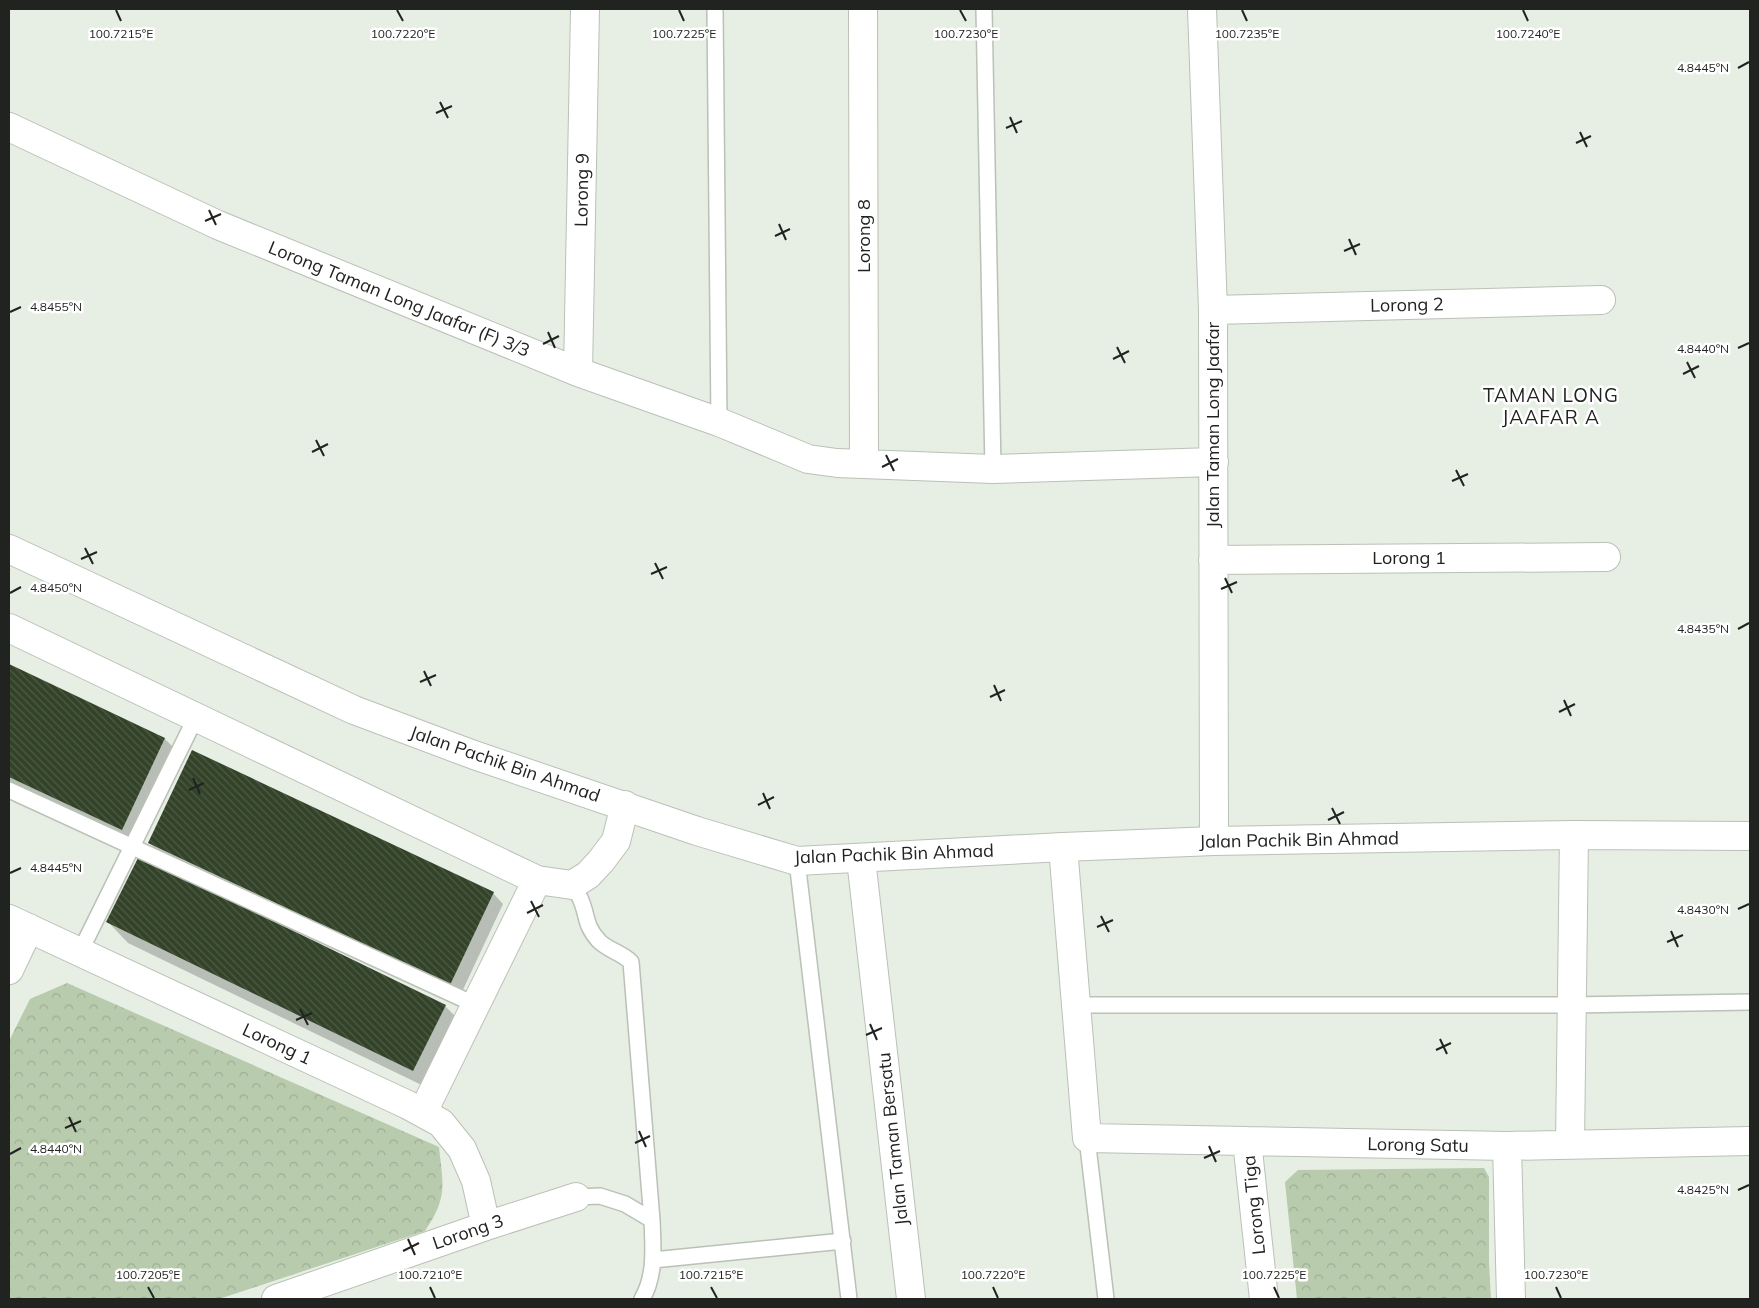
<svg xmlns="http://www.w3.org/2000/svg" width="1759" height="1308" font-family="Mulish,sans-serif">
<defs>
<pattern id="park-crowns" width="20" height="18" patternUnits="userSpaceOnUse" patternTransform="scale(1.25)"><rect width="20" height="18" fill="#b8cbad"/><path d="M2 6a3 3 0 1 1 6 0M12 15a3 3 0 1 1 6 0" fill="none" stroke="#9eae95"/></pattern>
<pattern id="building-back-hatch" width="6" height="6" patternUnits="userSpaceOnUse" patternTransform="scale(1.25)"><rect width="6" height="6" fill="#334329"/><path d="M-1 5l2 2M0 0l6 6M5-1l2 2" fill="none" stroke="#4e5b46"/></pattern>
</defs>
<rect width="100%" height="100%" fill="#e7eee4"/>
<path fill="url(#park-crowns)" d="M 67,983 L 439,1147 C 443,1185 448,1197 425,1231 L 219,1299 L 9,1299 L 9,1041 L 30,999 Z
M 1484,1168 L 1489,1177 L 1489,1263 L 1491,1299 L 1297,1299 L 1285,1182 L 1298,1170 Z"/>
<path fill="#0003" d="M 9,666 L 165,739 L 175,749 L 132,840 L 9,782 Z
M 149,842 L 493,893 L 503,904 L 461,994 L 160,853 Z
M 108,922 L 445,1006 L 466,1027 L 434,1091 L 128,943 Z"/>
<path fill="url(#building-back-hatch)" d="M 9,664 L 165,738 L 122,830 L 9,777 Z
M 192,750 L 494,892 L 450,985 L 148,843 Z
M 139,856 L 446,1005 L 413,1071 L 106,922 Z"/>
<g fill="none" stroke-linecap="round" stroke-linejoin="round">
<g stroke="#bac1b7" stroke-width="18">
<path id="service" d="M 715,9 L 719,422
M 984,9 L 993,469
M 9,790 L 476,1005
M 797,861 L 849,1299
M 572,885 C 575,889 578,894 580,898 C 588,915 584,925 599,941 C 608,950 622,953 631,962 L 652,1220
M 80,952 L 196,717
M 1077,1005 L 1572,1005 L 1750,1002
M 1087,1138 L 1106,1299
M 576,1197 L 600,1196 L 625,1204 L 652,1220 C 653,1247 656,1275 642,1299
M 653,1260 L 843,1241"/>
</g>
<g stroke="#bac1b7" stroke-width="30">
<path id="minor" d="M 863,9 L 864,463
M 1202,9 L 1213,310 L 1214,841
M 9,127 L 218,225 L 578,372 L 719,422 L 808,459 L 837,463 L 993,469 L 1214,462
M 1213,310 L 1601,300
M 578,372 L 585,9
M 1213,560 L 1606,557
M 9,628 L 537,880 L 572,885 L 588,875 L 601,861 L 616,841 L 625,805
M 1063,847 L 1087,1138 L 1507,1146 L 1750,1141
M 861,859 L 911,1299
M 9,919 L 408,1105 L 441,1123 L 462,1149 L 476,1181 L 486,1226
M 9,970 L 29,928
M 423,1112 L 537,880
M 1247,1141 L 1264,1299
M 1570,1144 L 1574,835
M 1507,1146 L 1511,1299
M 276,1299 L 486,1226 L 576,1197"/>
</g>
<g stroke="#bac1b7" stroke-width="30">
<path id="tertiary" d="M 9,549 L 354,710 L 474,755 L 697,831 L 797,861 L 1063,847 L 1214,841 L 1574,835 L 1750,836"/>
</g>
<use href="#service" stroke="#fff" stroke-width="15"/>
<use href="#minor" stroke="#fff" stroke-width="28"/>
<use href="#tertiary" stroke="#fff" stroke-width="28"/>
</g>
<path fill="none" stroke="#212320" stroke-width="2" d="M 116,10 L 121,21M 397,10 L 403,21M 679,10 L 684,21M 960,10 L 966,21M 1242,10 L 1247,21M 1523,10 L 1528,21M 1738,68 L 1749,62M 440,102 L 448,118M 436,113 L 452,106M 1010,117 L 1017,133M 1006,128 L 1022,121M 1580,132 L 1587,147M 1576,143 L 1591,136M 209,210 L 216,225M 205,221 L 221,214M 779,224 L 786,240M 775,236 L 790,229M 1349,239 L 1356,255M 1344,251 L 1360,244M 10,312 L 21,307M 548,332 L 555,348M 543,344 L 559,336M 1117,347 L 1125,363M 1738,348 L 1749,343M 1113,359 L 1129,351M 1687,362 L 1695,378M 1683,374 L 1699,366M 316,440 L 324,456M 312,452 L 328,444M 886,455 L 894,471M 882,467 L 898,459M 1456,470 L 1464,486M 1452,481 L 1468,474M 85,548 L 93,564M 81,559 L 97,552M 655,563 L 663,579M 651,574 L 667,567M 1225,578 L 1232,593M 1221,589 L 1237,582M 10,593 L 21,587M 1738,629 L 1749,623M 424,671 L 431,686M 420,682 L 436,675M 994,685 L 1001,701M 990,697 L 1005,690M 1564,700 L 1571,716M 1559,712 L 1575,704M 193,778 L 200,794M 189,790 L 204,783M 763,793 L 770,809M 758,805 L 774,797M 1332,808 L 1340,824M 1328,820 L 1344,812M 10,873 L 21,868M 531,901 L 539,917M 1738,909 L 1749,904M 527,913 L 543,905M 1101,916 L 1109,932M 1097,927 L 1113,920M 1671,931 L 1678,947M 1667,942 L 1683,935M 300,1009 L 308,1025M 296,1020 L 312,1013M 870,1024 L 877,1040M 866,1035 L 882,1028M 1440,1039 L 1447,1054M 1436,1050 L 1451,1043M 69,1117 L 76,1132M 65,1128 L 81,1121M 639,1131 L 646,1147M 635,1143 L 650,1136M 1209,1146 L 1216,1162M 10,1154 L 21,1148M 1204,1158 L 1220,1151M 1738,1190 L 1749,1185M 408,1239 L 415,1255M 403,1251 L 419,1243M 148,1287 L 154,1298M 430,1287 L 435,1298M 711,1287 L 717,1298M 993,1287 L 998,1298M 1274,1287 L 1279,1298M 1556,1287 L 1561,1298"/>
<g text-anchor="middle" stroke-width="5" stroke-linejoin="round" paint-order="stroke">
<g font-size="18" fill="#212320" stroke="#fff">
<text transform="translate(582 190) rotate(-89)" y="6">Lorong 9</text>
<text transform="translate(864 236) rotate(-90)" y="6">Lorong 8</text>
<text transform="translate(399 299) rotate(22)" y="6">Lorong Taman Long Jaafar (F) 3/3</text>
<text transform="translate(1407 305) rotate(-1)" y="6">Lorong 2</text>
<text transform="translate(1213 425) rotate(-90)" y="6">Jalan Taman Long Jaafar</text>
<text x="1409" y="564">Lorong 1</text>
<text transform="translate(505 764) rotate(19)" y="6">Jalan Pachik Bin Ahmad</text>
<text transform="translate(1299 840) rotate(-1)" y="6">Jalan Pachik Bin Ahmad</text>
<text transform="translate(894 854) rotate(-2)" y="6">Jalan Pachik Bin Ahmad</text>
<text transform="translate(277 1044) rotate(25)" y="6">Lorong 1</text>
<text transform="translate(893 1139) rotate(-96)" y="6">Jalan Taman Bersatu</text>
<text transform="translate(1418 1145) rotate(1)" y="6">Lorong Satu</text>
<text transform="translate(1254 1205) rotate(-96)" y="6">Lorong Tiga</text>
<text transform="translate(468 1232) rotate(-19)" y="6">Lorong 3</text>
</g>
<g font-size="19" letter-spacing="1" fill="#212320" stroke="#fff">
<text x="1551" y="402">TAMAN LONG<tspan x="1551" dy="22">JAAFAR A</tspan></text>
</g>
</g>
<g font-size="12" text-anchor="middle" fill="#212320" stroke="#fff" stroke-width="5" stroke-linejoin="round" paint-order="stroke">
<text x="121" y="38">100.7215°E</text>
<text x="403" y="38">100.7220°E</text>
<text x="684" y="38">100.7225°E</text>
<text x="966" y="38">100.7230°E</text>
<text x="1247" y="38">100.7235°E</text>
<text x="1528" y="38">100.7240°E</text>
<text x="1703" y="72">4.8445°N</text>
<text x="56" y="311">4.8455°N</text>
<text x="1703" y="353">4.8440°N</text>
<text x="56" y="592">4.8450°N</text>
<text x="1703" y="633">4.8435°N</text>
<text x="56" y="872">4.8445°N</text>
<text x="1703" y="914">4.8430°N</text>
<text x="56" y="1153">4.8440°N</text>
<text x="1703" y="1194">4.8425°N</text>
<text x="148" y="1279">100.7205°E</text>
<text x="430" y="1279">100.7210°E</text>
<text x="711" y="1279">100.7215°E</text>
<text x="993" y="1279">100.7220°E</text>
<text x="1274" y="1279">100.7225°E</text>
<text x="1556" y="1279">100.7230°E</text>
</g>
<rect width="1759" height="1308" fill="none" stroke="#212320" stroke-width="20"/>
</svg>
